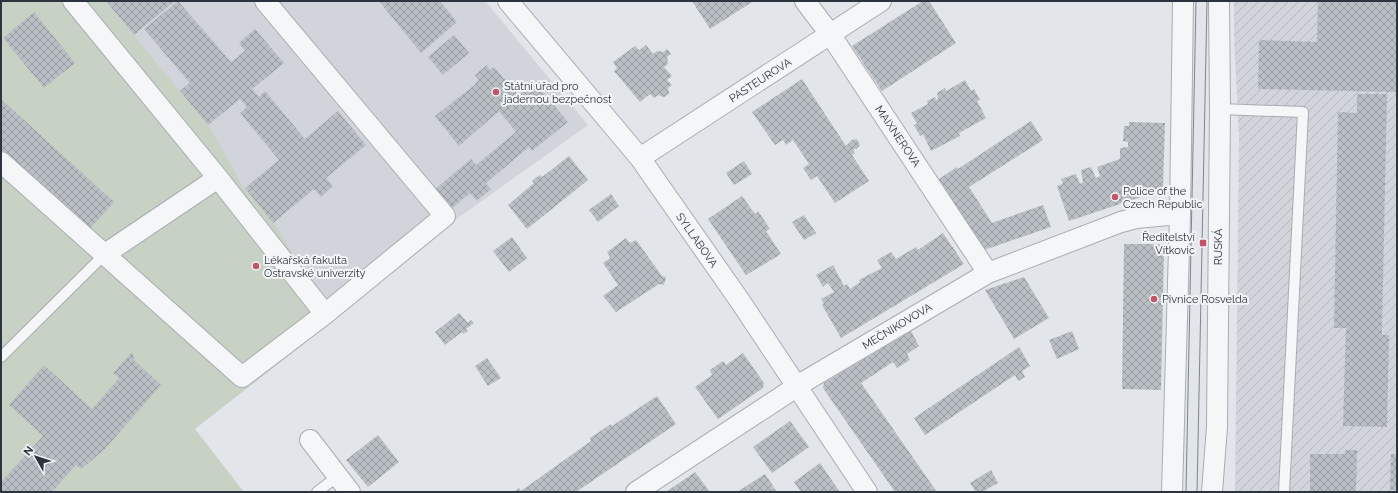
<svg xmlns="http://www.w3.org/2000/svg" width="1398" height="493" font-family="Raleway,sans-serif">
<defs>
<pattern id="industrial-furrows" width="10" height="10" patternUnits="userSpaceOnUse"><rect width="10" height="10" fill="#d1d4db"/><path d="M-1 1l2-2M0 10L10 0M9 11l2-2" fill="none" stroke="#b4b7bd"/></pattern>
<pattern id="building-cross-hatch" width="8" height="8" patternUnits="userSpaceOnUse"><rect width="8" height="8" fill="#babfc5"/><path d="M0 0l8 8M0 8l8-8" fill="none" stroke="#979ca1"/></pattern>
</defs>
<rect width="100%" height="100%" fill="#e2e5e9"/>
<path fill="#d1d4db" d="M 1,1 L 485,1 L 588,125 L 240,374 Z"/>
<path fill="url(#industrial-furrows)" d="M 1234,1 L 1397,1 L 1397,492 L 1235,491 L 1239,137 L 1234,36 Z"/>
<path fill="#c8d2c4" d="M 1,1 L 105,1 L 209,126 L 244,188 L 274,223 L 334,320 L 195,429 L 244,492 L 1,492 Z"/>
<path fill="url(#building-cross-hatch)" d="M 106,1 L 175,1 L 134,35 Z
M 178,1 L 231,62 L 245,51 L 239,43 L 255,29 L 284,63 L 252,89 L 259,97 L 265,91 L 305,139 L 338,111 L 366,145 L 326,178 L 333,186 L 321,197 L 314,189 L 273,223 L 245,188 L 279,160 L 240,113 L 247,107 L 240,99 L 208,125 L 180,91 L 190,83 L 144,29 Z
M 379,1 L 440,1 L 457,22 L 421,53 Z
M 692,1 L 751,1 L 752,2 L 710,29 Z
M 923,1 L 929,1 L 956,43 L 882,91 L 852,46 Z
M 1318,1 L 1397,1 L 1397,92 L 1258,89 L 1259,40 L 1317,42 Z
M 34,12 L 75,63 L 44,88 L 3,38 Z
M 454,35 L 469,53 L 443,75 L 428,57 Z
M 646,45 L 653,54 L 657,51 L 663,52 L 667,49 L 671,54 L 667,57 L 668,64 L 664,67 L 672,76 L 667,80 L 672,85 L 668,88 L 669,94 L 664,97 L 658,95 L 654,98 L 650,94 L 640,102 L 614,71 L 617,68 L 613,62 L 635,46 L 639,50 Z
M 487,65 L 490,70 L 494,67 L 519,96 L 535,83 L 568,122 L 532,151 L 529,147 L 486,183 L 491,189 L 477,201 L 470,193 L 450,210 L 434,190 L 471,159 L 476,165 L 516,132 L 499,111 L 459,146 L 435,116 L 476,84 L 475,83 L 479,80 L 475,75 Z
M 802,79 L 846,146 L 852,140 L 857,139 L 860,145 L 857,149 L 853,149 L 855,153 L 852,155 L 869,181 L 835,203 L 817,176 L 811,180 L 803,168 L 809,164 L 793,140 L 786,145 L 783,140 L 775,145 L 752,112 Z
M 965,80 L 971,91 L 974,89 L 980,100 L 977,101 L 986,118 L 959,133 L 960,136 L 931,151 L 923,134 L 920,136 L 914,125 L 917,124 L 911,113 L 928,104 L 927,101 L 935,97 L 936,100 L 938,99 L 937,93 L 945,88 L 946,91 Z
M 1357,94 L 1387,94 L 1382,328 L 1382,335 L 1389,335 L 1387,427 L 1343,426 L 1346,328 L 1334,328 L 1338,112 L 1357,113 Z
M 1,99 L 114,202 L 89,230 L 1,149 Z
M 1031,121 L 1043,140 L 969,187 L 992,223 L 1043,205 L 1051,227 L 984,250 L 939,179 L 957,167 L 958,169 Z
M 1129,122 L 1165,123 L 1163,186 L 1156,192 L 1069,221 L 1057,186 L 1063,184 L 1061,179 L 1076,174 L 1080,184 L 1083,182 L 1081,170 L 1091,167 L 1096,178 L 1100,176 L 1097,167 L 1120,159 L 1120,148 L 1128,147 L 1128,142 L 1123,141 L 1124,126 L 1129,126 Z
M 569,156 L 588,180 L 527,229 L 508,205 L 534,183 L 532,181 L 534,179 L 540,175 L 542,177 Z
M 744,161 L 752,174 L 734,185 L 726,173 Z
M 611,194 L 619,206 L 598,222 L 589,210 Z
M 742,196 L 755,214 L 758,211 L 770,229 L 766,231 L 781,254 L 746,275 L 708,219 Z
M 804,215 L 816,233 L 804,240 L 792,222 Z
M 943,233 L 964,264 L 841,338 L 822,305 L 824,304 L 821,299 L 834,292 L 828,283 L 823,287 L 816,275 L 833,265 L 844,286 L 847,284 L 850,289 L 860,282 L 859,280 L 882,268 L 877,260 L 891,252 L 896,259 L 916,247 L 918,250 Z
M 512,237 L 527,258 L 509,272 L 493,251 Z
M 626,238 L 630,243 L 636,240 L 662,276 L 666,277 L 664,285 L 659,284 L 616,312 L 603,296 L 618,285 L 603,263 L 610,258 L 607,252 Z
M 1124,244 L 1160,244 L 1164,248 L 1161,390 L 1122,389 Z
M 1024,277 L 1049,318 L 1014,339 L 985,290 Z
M 459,313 L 468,323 L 471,320 L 474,323 L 466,329 L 468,331 L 463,334 L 462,332 L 445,345 L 435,332 Z
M 911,331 L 919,346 L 907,354 L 910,360 L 897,368 L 893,362 L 861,383 L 937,492 L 895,492 L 823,388 L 824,383 Z
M 1072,331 L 1079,349 L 1057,359 L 1049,340 Z
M 1019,347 L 1030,366 L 1022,371 L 1025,377 L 1018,381 L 1015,375 L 925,435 L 914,418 Z
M 132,352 L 135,361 L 161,385 L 104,450 L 81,469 L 76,465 L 52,492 L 1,492 L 1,482 L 43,436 L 9,405 L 44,365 L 92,409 L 119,378 L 113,373 Z
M 743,353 L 764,383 L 763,388 L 718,419 L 695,387 L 712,375 L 710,370 L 723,361 L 726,365 Z
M 487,358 L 501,378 L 488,386 L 475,366 Z
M 657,396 L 676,424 L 576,492 L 513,492 L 519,488 L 521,491 L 591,441 L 590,438 L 611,424 L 612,426 Z
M 790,421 L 809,447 L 772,473 L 753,447 Z
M 378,435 L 399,462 L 368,487 L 346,460 Z
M 1345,450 L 1357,450 L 1356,492 L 1310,492 L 1310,454 L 1345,454 Z
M 1391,454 L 1397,454 L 1397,490 L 1390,490 Z
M 820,463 L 840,492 L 801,492 L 794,482 Z
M 991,470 L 998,483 L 982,492 L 976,492 L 970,483 Z
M 695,472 L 710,492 L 666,492 Z
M 765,474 L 777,492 L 737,492 Z"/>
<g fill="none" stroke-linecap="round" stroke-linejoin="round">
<g stroke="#a8acb3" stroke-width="12">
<path id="service" d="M 1220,109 L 1303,112 L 1284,492
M 1,357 L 105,254
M 317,492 L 338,476"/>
</g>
<g stroke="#a8acb3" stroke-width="22">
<path id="minor" d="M 265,1 L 445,216 L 325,314
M 508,1 L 640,158 L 740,301 L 867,492
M 805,1 L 830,34 L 988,273
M 640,158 L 881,1
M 1,162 L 242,377 L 325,314 L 218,178 L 73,1
M 105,254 L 218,178
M 310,440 L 350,492
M 636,492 L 807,380 L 988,273 L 1121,222 L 1136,218 L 1180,214
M 1172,492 L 1180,214 L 1183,1
M 1212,492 L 1217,427 L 1220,109 L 1219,1"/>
</g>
<use href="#service" stroke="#f5f6f8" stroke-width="10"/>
<use href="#minor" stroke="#f5f6f8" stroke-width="20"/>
<path stroke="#7d8591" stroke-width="1" d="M 1186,492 L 1196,1
M 1197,492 L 1207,1"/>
</g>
<g fill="#bf566a" stroke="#f2f4f7" stroke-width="1.5">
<circle cx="496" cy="92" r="4"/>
<circle cx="1115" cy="197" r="4"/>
<rect x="1199" y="239" width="8" height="8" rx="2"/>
<circle cx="256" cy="266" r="4"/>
<circle cx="1154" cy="299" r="4"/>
</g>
<g text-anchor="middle" stroke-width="4" stroke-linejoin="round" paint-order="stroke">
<g font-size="11" fill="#2c343f" stroke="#f2f4f7">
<text transform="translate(760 80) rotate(-33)" y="4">PASTEUROVA</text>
<text transform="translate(898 136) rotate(56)" y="4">MAIXNEROVA</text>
<text transform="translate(697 240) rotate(55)" y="4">SYLLABOVA</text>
<text transform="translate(1218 247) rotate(-90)" y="4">RUSKÁ</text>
<text transform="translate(897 326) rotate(-31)" y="4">MEČNIKOVOVA</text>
</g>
<g font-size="11" fill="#2c343f" stroke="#f2f4f7" text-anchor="start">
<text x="504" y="90">Státní úřad pro<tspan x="504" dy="13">jadernou bezpečnost</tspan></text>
<text x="1123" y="195">Police of the<tspan x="1123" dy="13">Czech Republic</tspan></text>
<text x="1195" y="241" text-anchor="end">Ředitelství<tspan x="1195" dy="13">Vítkovic</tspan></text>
<text x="264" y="264">Lékařská fakulta<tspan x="264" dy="13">Ostravské univerzity</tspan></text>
<text x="1162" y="303">Pivnice Rosvelda</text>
</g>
</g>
<rect width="1398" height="493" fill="none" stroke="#2c343f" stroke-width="4"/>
<g transform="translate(36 457) rotate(309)" stroke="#f2f4f7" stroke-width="3" paint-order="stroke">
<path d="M0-3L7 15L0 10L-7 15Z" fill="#2c343f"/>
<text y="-6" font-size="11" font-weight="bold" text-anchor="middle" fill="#2c343f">N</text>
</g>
</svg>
